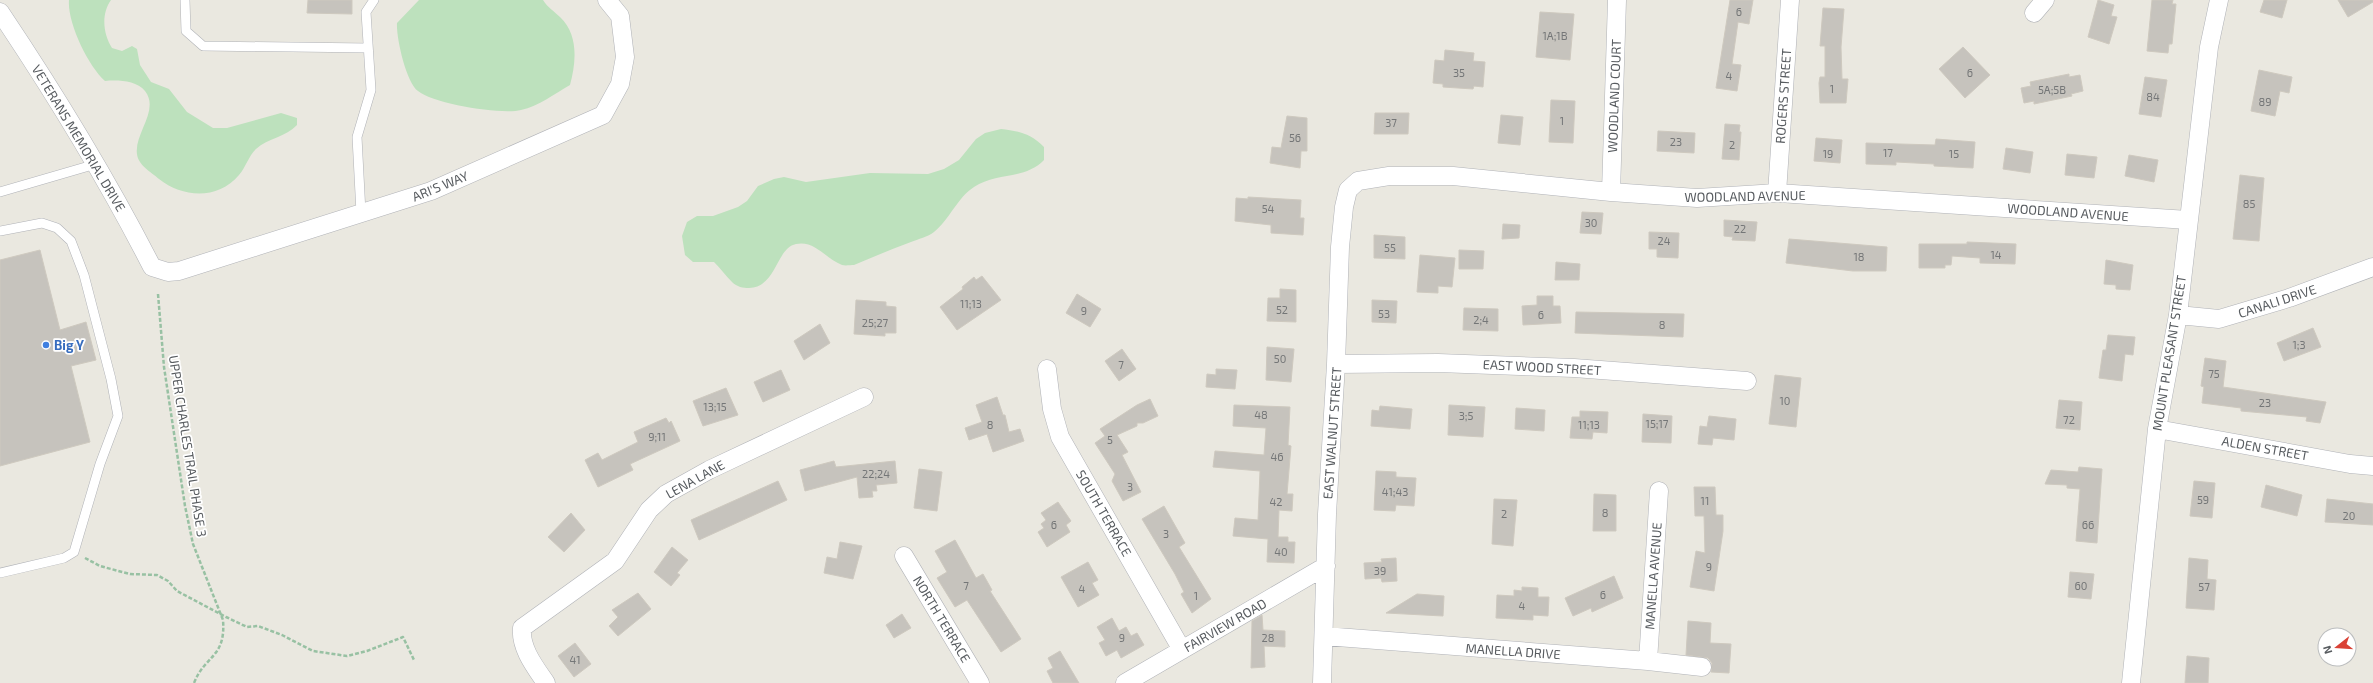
<svg xmlns="http://www.w3.org/2000/svg" width="2373" height="683" font-family="'Exo 2',sans-serif">
<rect width="100%" height="100%" fill="#eae8e0"/>
<path fill="#bde1bd" d="M 69,0 L 111,0 C 101,14 103,34 112,48 L 122,51 L 132,46 L 137,49 L 140,65 L 151,82 L 169,89 L 187,112 L 213,128 L 227,128 L 281,113 L 297,118 L 297,125 C 286,137 268,138 256,149 C 248,157 246,167 239,175 C 218,200 183,198 159,179 C 151,172 138,165 137,154 C 134,134 160,110 145,91 C 136,80 117,80 105,81 C 88,66 67,22 69,0 Z
M 419,0 L 543,0 C 548,8 554,11 560,17 C 579,35 576,63 570,85 C 554,94 539,106 521,110 C 502,115 434,104 418,91 C 406,82 396,37 397,23 Z
M 1001,129 C 1019,131 1031,134 1044,147 L 1044,160 C 1025,180 996,172 974,187 C 957,198 950,219 934,232 C 928,237 918,239 911,242 C 892,249 873,257 854,265 C 851,265 845,266 842,265 C 826,259 815,240 796,244 C 776,248 777,287 749,288 C 743,288 737,287 732,282 C 726,276 720,268 714,262 L 693,262 L 685,255 L 682,236 L 687,222 L 697,216 L 713,216 L 738,207 L 747,201 L 758,186 L 774,179 L 784,177 L 806,182 L 870,173 L 928,174 L 944,169 L 959,160 L 976,139 L 985,133 Z"/>
<path fill="#c6c3bd" stroke="#cec9bf" d="M 308,0 L 352,0 L 352,14 L 307,13 Z
M 1730,0 L 1753,0 L 1749,24 L 1738,22 L 1732,64 L 1741,65 L 1737,91 L 1716,88 Z
M 2098,0 L 2114,5 L 2111,16 L 2117,17 L 2109,44 L 2088,37 Z
M 2152,0 L 2173,0 L 2172,4 L 2176,4 L 2172,44 L 2169,44 L 2168,53 L 2147,51 Z
M 2264,0 L 2287,0 L 2282,18 L 2260,12 Z
M 2338,0 L 2373,0 L 2373,2 L 2348,17 Z
M 1823,8 L 1844,9 L 1841,47 L 1842,79 L 1848,79 L 1846,103 L 1820,103 L 1819,83 L 1820,77 L 1825,77 L 1825,46 L 1820,46 Z
M 1540,12 L 1574,14 L 1570,60 L 1536,57 Z
M 1963,47 L 1990,75 L 1965,98 L 1939,69 Z
M 1445,50 L 1474,53 L 1473,61 L 1485,62 L 1483,87 L 1474,86 L 1473,89 L 1443,87 L 1443,84 L 1433,83 L 1435,60 L 1444,61 Z
M 2259,70 L 2292,77 L 2289,93 L 2280,91 L 2275,116 L 2251,111 Z
M 2069,74 L 2069,77 L 2080,75 L 2083,91 L 2071,94 L 2072,96 L 2034,104 L 2034,101 L 2024,103 L 2021,88 L 2031,86 L 2030,82 Z
M 2145,77 L 2167,80 L 2161,117 L 2139,114 Z
M 1551,100 L 1575,101 L 1573,143 L 1549,142 Z
M 1375,113 L 1409,113 L 1408,134 L 1374,134 Z
M 1501,115 L 1523,117 L 1520,145 L 1498,143 Z
M 1287,116 L 1307,118 L 1307,151 L 1301,151 L 1300,168 L 1270,163 L 1272,147 L 1281,148 Z
M 1725,124 L 1740,125 L 1739,132 L 1741,132 L 1739,160 L 1722,159 Z
M 1658,131 L 1695,133 L 1694,153 L 1657,151 Z
M 1816,138 L 1842,140 L 1840,163 L 1814,161 Z
M 1936,139 L 1975,142 L 1973,168 L 1934,166 L 1934,164 L 1896,162 L 1896,165 L 1866,164 L 1866,143 L 1935,145 Z
M 2006,148 L 2033,152 L 2030,173 L 2003,169 Z
M 2067,154 L 2097,157 L 2094,178 L 2065,175 Z
M 2129,155 L 2158,160 L 2154,182 L 2125,176 Z
M 2240,175 L 2264,178 L 2259,241 L 2233,239 Z
M 1248,197 L 1301,200 L 1300,218 L 1304,218 L 1303,235 L 1271,233 L 1271,225 L 1235,221 L 1236,198 L 1248,199 Z
M 1582,212 L 1603,213 L 1601,234 L 1580,233 Z
M 1724,220 L 1757,222 L 1755,241 L 1732,240 L 1733,237 L 1724,236 Z
M 1503,224 L 1520,225 L 1519,238 L 1502,239 Z
M 1649,232 L 1679,233 L 1678,258 L 1657,257 L 1657,249 L 1649,249 Z
M 1374,235 L 1405,237 L 1405,259 L 1374,258 Z
M 1789,239 L 1887,247 L 1886,271 L 1853,271 L 1786,263 Z
M 1967,242 L 2016,244 L 2015,264 L 1980,263 L 1980,258 L 1952,256 L 1951,265 L 1945,265 L 1945,268 L 1919,268 L 1919,244 L 1967,244 Z
M 40,250 L 60,330 L 86,322 L 96,360 L 71,366 L 90,442 L 0,466 L 0,260 Z
M 1459,250 L 1484,251 L 1483,269 L 1459,269 Z
M 1420,255 L 1455,258 L 1452,287 L 1438,286 L 1438,293 L 1417,292 Z
M 2106,260 L 2133,265 L 2130,290 L 2116,289 L 2116,285 L 2104,284 Z
M 1556,262 L 1580,264 L 1579,280 L 1555,280 Z
M 982,276 L 1001,300 L 957,330 L 940,307 L 963,289 L 962,287 L 974,277 L 976,280 Z
M 1280,289 L 1296,290 L 1296,322 L 1267,321 L 1268,298 L 1280,298 Z
M 1077,294 L 1101,309 L 1090,327 L 1066,313 Z
M 1537,296 L 1553,296 L 1553,306 L 1560,306 L 1561,323 L 1523,325 L 1522,306 L 1537,305 Z
M 856,300 L 886,302 L 886,306 L 896,307 L 896,333 L 885,333 L 885,336 L 854,334 Z
M 1372,300 L 1397,301 L 1396,323 L 1372,322 Z
M 1464,308 L 1498,309 L 1498,331 L 1463,330 Z
M 1576,312 L 1684,314 L 1683,337 L 1575,333 Z
M 820,324 L 830,343 L 804,360 L 794,341 Z
M 2313,328 L 2321,347 L 2284,361 L 2277,343 Z
M 2108,335 L 2135,337 L 2133,355 L 2125,354 L 2122,381 L 2099,378 L 2103,350 L 2106,350 Z
M 1267,347 L 1294,349 L 1291,382 L 1266,380 Z
M 1122,349 L 1136,369 L 1119,381 L 1105,361 Z
M 2205,358 L 2226,361 L 2223,387 L 2326,402 L 2320,423 L 2306,421 L 2307,417 L 2241,411 L 2241,408 L 2202,403 L 2204,387 L 2201,386 Z
M 1216,369 L 1237,370 L 1235,389 L 1206,387 L 1207,374 L 1216,375 Z
M 781,370 L 790,390 L 763,402 L 754,382 Z
M 1775,375 L 1801,378 L 1796,427 L 1769,424 Z
M 726,388 L 738,415 L 703,426 L 693,401 Z
M 997,397 L 1003,415 L 1005,415 L 1009,432 L 1020,429 L 1024,441 L 993,452 L 987,434 L 969,440 L 965,428 L 982,422 L 976,405 Z
M 1150,399 L 1158,416 L 1143,423 L 1137,423 L 1137,426 L 1117,435 L 1128,452 L 1122,455 L 1141,492 L 1123,501 L 1112,481 L 1115,474 L 1095,443 L 1105,436 L 1100,429 L 1137,405 Z
M 2059,400 L 2082,402 L 2080,430 L 2056,428 Z
M 1234,405 L 1290,407 L 1288,445 L 1291,446 L 1287,494 L 1293,494 L 1292,511 L 1279,510 L 1278,537 L 1288,537 L 1288,542 L 1295,542 L 1294,563 L 1267,562 L 1268,539 L 1233,536 L 1235,518 L 1258,520 L 1260,471 L 1213,467 L 1215,451 L 1264,455 L 1266,428 L 1233,426 Z
M 1449,405 L 1485,407 L 1483,437 L 1448,435 Z
M 1380,406 L 1412,409 L 1410,429 L 1371,426 L 1372,410 L 1379,411 Z
M 1516,408 L 1545,410 L 1544,431 L 1515,429 Z
M 1580,411 L 1608,412 L 1607,433 L 1593,432 L 1592,439 L 1570,438 L 1572,417 L 1580,417 Z
M 1643,414 L 1672,416 L 1671,443 L 1642,442 Z
M 1709,416 L 1736,419 L 1734,440 L 1713,438 L 1712,445 L 1698,444 L 1700,426 L 1707,427 Z
M 666,418 L 669,423 L 671,421 L 680,441 L 630,464 L 633,470 L 598,487 L 585,460 L 598,453 L 602,460 L 638,442 L 634,432 Z
M 834,461 L 836,467 L 895,461 L 897,483 L 876,485 L 877,491 L 872,491 L 873,497 L 859,498 L 857,477 L 805,491 L 800,470 Z
M 2079,467 L 2102,469 L 2097,543 L 2076,541 L 2080,489 L 2067,488 L 2067,485 L 2045,484 L 2051,470 L 2078,472 Z
M 919,469 L 942,472 L 937,511 L 914,508 Z
M 1376,471 L 1396,472 L 1396,477 L 1416,478 L 1414,506 L 1396,505 L 1395,511 L 1374,510 Z
M 778,481 L 787,500 L 699,540 L 691,520 Z
M 2194,481 L 2215,483 L 2212,518 L 2190,516 Z
M 2266,485 L 2302,495 L 2297,516 L 2261,507 Z
M 1694,487 L 1715,487 L 1716,515 L 1723,515 L 1723,531 L 1714,591 L 1690,587 L 1696,551 L 1705,553 L 1704,516 L 1695,516 Z
M 1594,494 L 1616,495 L 1616,531 L 1593,531 Z
M 1494,499 L 1517,500 L 1513,546 L 1492,544 Z
M 2327,499 L 2373,504 L 2373,525 L 2325,522 Z
M 1058,502 L 1071,521 L 1066,525 L 1070,532 L 1047,547 L 1038,532 L 1044,528 L 1041,524 L 1046,520 L 1041,513 Z
M 1164,506 L 1185,543 L 1179,547 L 1211,599 L 1192,613 L 1181,594 L 1184,592 L 1175,574 L 1142,519 Z
M 571,513 L 585,530 L 564,552 L 548,537 Z
M 955,540 L 976,578 L 983,574 L 992,590 L 990,591 L 1021,639 L 1001,652 L 967,600 L 955,607 L 937,578 L 947,572 L 935,551 Z
M 840,542 L 862,546 L 853,579 L 824,573 L 827,557 L 837,559 Z
M 672,547 L 688,560 L 677,573 L 680,575 L 671,586 L 654,572 Z
M 1396,558 L 1397,581 L 1382,582 L 1381,578 L 1365,579 L 1364,563 L 1382,562 L 1381,559 Z
M 2189,558 L 2208,560 L 2207,579 L 2216,580 L 2214,610 L 2186,608 Z
M 1088,562 L 1098,580 L 1092,583 L 1099,595 L 1078,607 L 1061,577 Z
M 2070,572 L 2094,574 L 2091,599 L 2068,597 Z
M 1614,576 L 1623,598 L 1592,612 L 1591,608 L 1573,616 L 1565,598 Z
M 1522,587 L 1538,588 L 1538,597 L 1549,597 L 1548,616 L 1533,615 L 1533,620 L 1496,618 L 1497,595 L 1514,596 L 1514,590 L 1522,591 Z
M 638,593 L 651,609 L 618,636 L 609,626 L 618,617 L 612,610 Z
M 1417,594 L 1444,596 L 1443,616 L 1386,613 Z
M 902,614 L 911,628 L 894,638 L 886,625 Z
M 1262,615 L 1263,630 L 1285,631 L 1285,647 L 1264,646 L 1265,667 L 1251,668 L 1252,621 Z
M 1112,618 L 1119,631 L 1126,627 L 1131,636 L 1137,633 L 1144,645 L 1121,658 L 1117,650 L 1106,656 L 1099,643 L 1105,640 L 1097,627 Z
M 1688,621 L 1711,623 L 1710,643 L 1731,644 L 1729,673 L 1711,672 L 1712,663 L 1708,658 L 1686,655 Z
M 575,643 L 591,664 L 574,677 L 558,656 Z
M 1060,651 L 1079,683 L 1053,683 L 1047,671 L 1053,668 L 1048,658 Z
M 2187,656 L 2209,658 L 2208,683 L 2185,683 Z"/>
<g fill="none" stroke-linecap="round" stroke-linejoin="round">
<g stroke="#b0b2b7" stroke-width="10">
<path id="lane" d="M 185,0 L 186,31 L 203,46 L 368,48
M 0,192 L 96,164
M 361,213 L 357,137 L 371,90 L 366,12 L 374,0
M 0,231 L 42,223 L 57,228 L 71,241 L 84,275 L 111,379 L 118,416 L 100,464 L 74,552 L 64,558 L 0,573"/>
</g>
<g stroke="#b0b2b7" stroke-width="19">
<path id="street" d="M 0,12 C 55,94 107,179 152,267 L 168,272 L 179,271 L 431,191 L 603,115 L 620,84 L 625,57 L 620,16 L 607,0
M 2034,13 L 2045,0
M 1611,192 L 1617,0
M 1777,193 L 1790,0
M 2178,315 L 2219,319 L 2289,298 L 2373,267
M 1336,364 L 1438,363 L 1574,368 L 1747,381
M 1047,369 L 1052,409 L 1060,437 L 1182,650
M 2157,429 L 2350,464 L 2373,466
M 904,556 L 980,683
M 1324,636 L 1648,661 L 1702,667
M 1648,661 L 1659,491
M 546,683 C 535,667 520,648 522,628 L 615,561 L 649,510 L 666,494 L 709,470 L 864,397
M 1125,683 L 1326,566
M 1322,683 L 1327,514 L 1336,364 L 1340,247 L 1344,207 L 1348,190 L 1358,181 L 1389,176 L 1453,176 L 1611,192 L 1697,198 L 1777,193 L 2188,220
M 2131,683 L 2157,429 L 2178,315 L 2209,47 L 2219,0"/>
</g>
<path stroke="#98c1a3" stroke-width="2.5" stroke-dasharray="4 2" stroke-linecap="butt" d="M 158,294 L 164,367 L 185,506 L 193,544 L 223,620 C 226,658 205,655 194,683
M 85,558 L 100,566 L 111,569 L 130,574 L 157,575 L 168,581 L 177,591 L 226,617 L 247,627 L 258,626 L 282,635 L 313,651 L 347,656 L 367,651 L 403,637 L 414,660"/>
<use href="#lane" stroke="#fff" stroke-width="9"/>
<use href="#street" stroke="#fff" stroke-width="18"/>
</g>
<circle fill="#3f7fe0" stroke="#fff" stroke-width="1.5" cx="46" cy="345" r="4"/>
<g text-anchor="middle" stroke-width="3.5" stroke-linejoin="round" paint-order="stroke">
<g font-size="11" fill="#747677">
<text x="1739" y="16">6</text>
<text x="1555" y="40">1A;1B</text>
<text x="1459" y="77">35</text>
<text x="1970" y="77">6</text>
<text x="1729" y="80">4</text>
<text x="1832" y="93">1</text>
<text x="2052" y="94">5A;5B</text>
<text x="2153" y="101">84</text>
<text x="2265" y="106">89</text>
<text x="1562" y="125">1</text>
<text x="1391" y="127">37</text>
<text x="1295" y="142">56</text>
<text x="1676" y="146">23</text>
<text x="1732" y="149">2</text>
<text x="1888" y="157">17</text>
<text x="1828" y="158">19</text>
<text x="1954" y="158">15</text>
<text x="2249" y="208">85</text>
<text x="1268" y="213">54</text>
<text x="1591" y="227">30</text>
<text x="1740" y="233">22</text>
<text x="1664" y="245">24</text>
<text x="1390" y="252">55</text>
<text x="1996" y="259">14</text>
<text x="1859" y="261">18</text>
<text x="971" y="308">11;13</text>
<text x="1282" y="314">52</text>
<text x="1084" y="315">9</text>
<text x="1384" y="318">53</text>
<text x="1541" y="319">6</text>
<text x="1481" y="324">2;4</text>
<text x="875" y="327">25;27</text>
<text x="1662" y="329">8</text>
<text x="2299" y="349">1;3</text>
<text x="1280" y="363">50</text>
<text x="1121" y="369">7</text>
<text x="2214" y="378">75</text>
<text x="1785" y="405">10</text>
<text x="2265" y="407">23</text>
<text x="715" y="411">13;15</text>
<text x="1261" y="419">48</text>
<text x="1466" y="420">3;5</text>
<text x="2069" y="424">72</text>
<text x="1657" y="428">15;17</text>
<text x="990" y="429">8</text>
<text x="1589" y="429">11;13</text>
<text x="657" y="441">9;11</text>
<text x="1110" y="444">5</text>
<text x="1277" y="461">46</text>
<text x="876" y="478">22;24</text>
<text x="1130" y="491">3</text>
<text x="1395" y="496">41;43</text>
<text x="2203" y="504">59</text>
<text x="1705" y="505">11</text>
<text x="1276" y="506">42</text>
<text x="1605" y="517">8</text>
<text x="1504" y="518">2</text>
<text x="2349" y="520">20</text>
<text x="1054" y="529">6</text>
<text x="2088" y="529">66</text>
<text x="1166" y="538">3</text>
<text x="1281" y="556">40</text>
<text x="1709" y="571">9</text>
<text x="1380" y="575">39</text>
<text x="966" y="590">7</text>
<text x="2081" y="590">60</text>
<text x="2204" y="591">57</text>
<text x="1082" y="593">4</text>
<text x="1603" y="599">6</text>
<text x="1196" y="600">1</text>
<text x="1522" y="610">4</text>
<text x="1122" y="642">9</text>
<text x="1268" y="642">28</text>
<text x="575" y="664">41</text>
</g>
<g font-size="13" fill="#585c60" stroke="#fff">
<text transform="translate(1614 96) rotate(-88)" y="5">WOODLAND COURT</text>
<text transform="translate(1783 96) rotate(-86)" y="5">ROGERS STREET</text>
<text transform="translate(79 138) rotate(59)" y="5">VETERANS MEMORIAL DRIVE</text>
<text transform="translate(440 186) rotate(-22)" y="5">ARI'S WAY</text>
<text transform="translate(1745 196) rotate(-1)" y="5">WOODLAND AVENUE</text>
<text transform="translate(2068 212) rotate(4)" y="5">WOODLAND AVENUE</text>
<text transform="translate(2277 301) rotate(-18)" y="5">CANALI DRIVE</text>
<text transform="translate(2169 353) rotate(-81)" y="5">MOUNT PLEASANT STREET</text>
<text transform="translate(1542 367) rotate(3)" y="5">EAST WOOD STREET</text>
<text transform="translate(1332 433) rotate(-86)" y="5">EAST WALNUT STREET</text>
<text transform="translate(188 446) rotate(81)" y="5">UPPER CHARLES TRAIL PHASE 3</text>
<text transform="translate(2265 448) rotate(10)" y="5">ALDEN STREET</text>
<text transform="translate(695 479) rotate(-29)" y="5">LENA LANE</text>
<text transform="translate(1104 513) rotate(60)" y="5">SOUTH TERRACE</text>
<text transform="translate(1653 576) rotate(-86)" y="5">MANELLA AVENUE</text>
<text transform="translate(942 619) rotate(59)" y="5">NORTH TERRACE</text>
<text transform="translate(1225 625) rotate(-30)" y="5">FAIRVIEW ROAD</text>
<text transform="translate(1513 651) rotate(4)" y="5">MANELLA DRIVE</text>
</g>
<g font-size="13" font-weight="bold" fill="#366cbe" stroke="#fff" text-anchor="start">
<text x="54" y="350">Big Y</text>
</g>
</g>
<g transform="translate(2337 647) rotate(253)"><circle r="19" fill="#ffffff" stroke="#bcbebf"/>
<path d="M0-3L7 15L0 10L-7 15Z" fill="#da4236"/>
<text y="-6" font-size="11" font-weight="bold" text-anchor="middle" fill="#585c60">N</text>
</g>
</svg>
